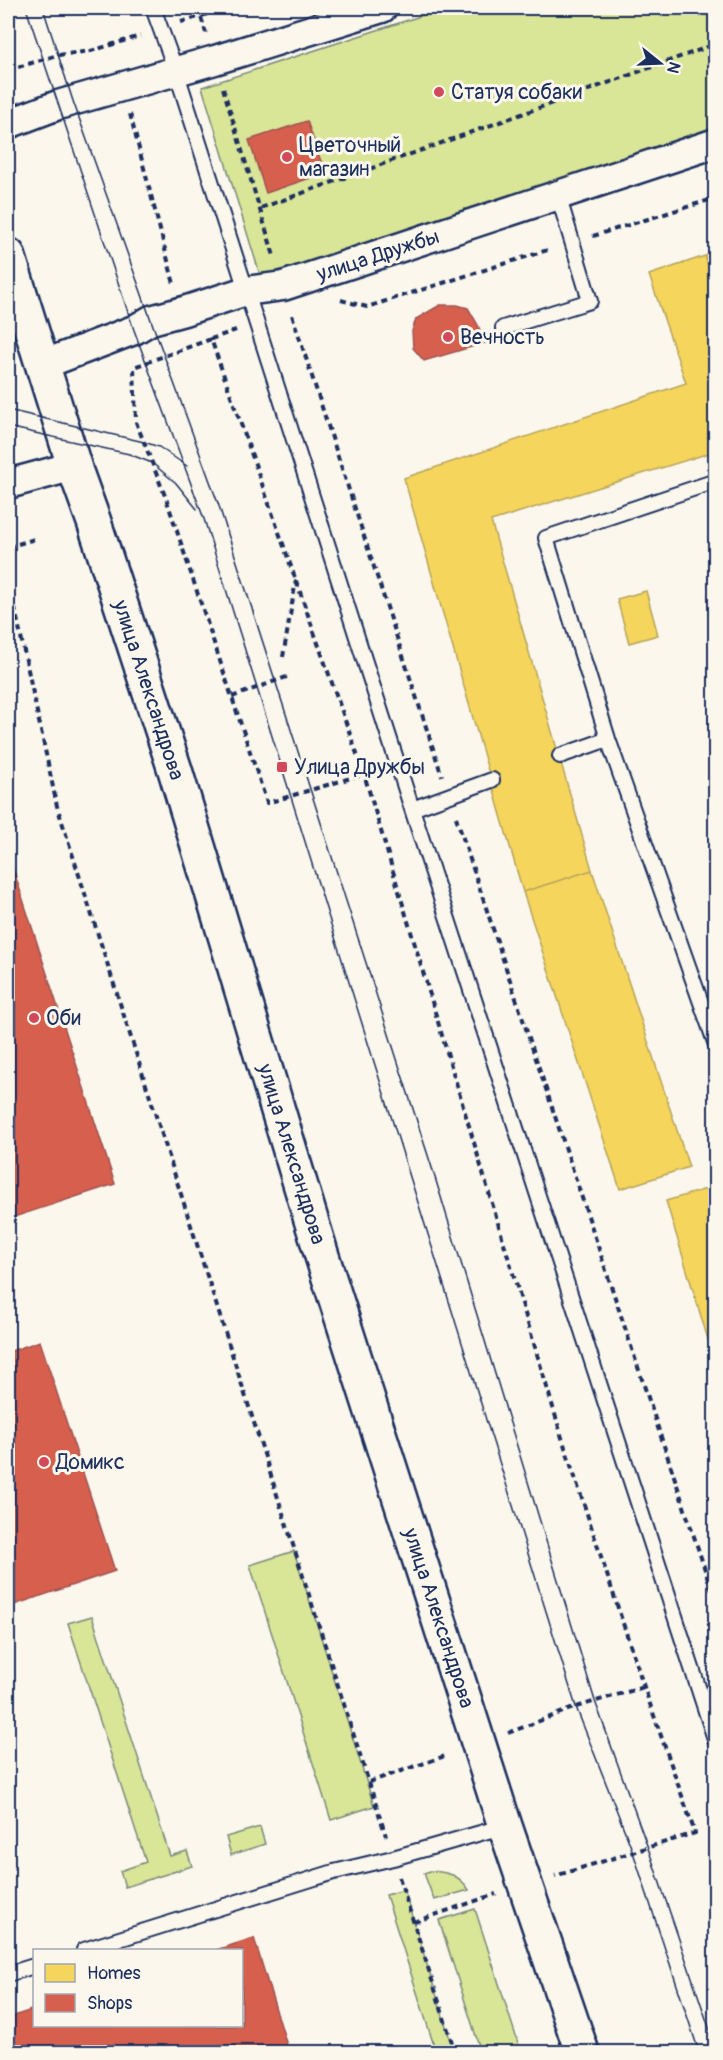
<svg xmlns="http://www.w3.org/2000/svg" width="723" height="2060" font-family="Pangolin,sans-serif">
<rect width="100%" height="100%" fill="#fbf7ec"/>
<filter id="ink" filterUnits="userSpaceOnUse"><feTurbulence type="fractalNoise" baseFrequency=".0167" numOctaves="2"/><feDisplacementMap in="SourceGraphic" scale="12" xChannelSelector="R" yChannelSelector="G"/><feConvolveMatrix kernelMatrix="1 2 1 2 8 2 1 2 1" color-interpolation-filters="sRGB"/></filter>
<g filter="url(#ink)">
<path fill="#d9e597" stroke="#7a8a7a" stroke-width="1.5" d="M 445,8 L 715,8 L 715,127 L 261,278 L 202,87 Z
M 294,1551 L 374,1806 L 331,1820 L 250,1565 Z
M 92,1616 L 170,1856 L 187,1851 L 192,1866 L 125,1887 L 120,1871 L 146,1862 L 68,1623 Z
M 260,1827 L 265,1844 L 231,1855 L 226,1837 Z
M 430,1871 C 448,1872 460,1875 469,1890 L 434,1900 L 424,1873 Z
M 404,1890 L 454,2052 L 436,2052 L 386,1895 Z
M 475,1909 L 521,2052 L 481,2052 L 439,1920 Z"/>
<path fill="#f6d55c" stroke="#b4a35d" stroke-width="1.5" d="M 716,252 L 716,289 L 705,256 Z
M 705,256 L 716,289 L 716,451 L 491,521 L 592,870 L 523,892 L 404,478 L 686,383 L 649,275 Z
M 646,591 L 658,635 L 629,643 L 617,599 Z
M 592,870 L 689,1167 L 620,1189 L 523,892 Z
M 716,1186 L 716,1366 L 666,1201 Z"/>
<path fill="#d6604d" stroke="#9e5152" stroke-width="1.5" d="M 307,121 L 325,173 L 266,193 L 249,140 Z
M 440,305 L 457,305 L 468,308 L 478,325 L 485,343 L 424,361 L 413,348 L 412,331 L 416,319 Z
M 8,853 L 115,1184 L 8,1219 Z
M 40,1341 L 115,1571 L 8,1607 L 8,1352 Z
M 254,1938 L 289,2052 L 8,2052 L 8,2018 L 34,2009 L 34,2026 L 242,2026 L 242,1950 L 216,1950 Z"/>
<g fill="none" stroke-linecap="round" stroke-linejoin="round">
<g stroke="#1b2f5e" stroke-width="18">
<path id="lane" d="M 153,8 L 176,71 L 412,809 L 716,1742
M 503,328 L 590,301 L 558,195
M 716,481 L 546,538 L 608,739 L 716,1045
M 560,756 L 608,739
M 412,809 L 492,780
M 84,1950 L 334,1872 L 393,1858 L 505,1826
M 8,1974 L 34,1966"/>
</g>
<g stroke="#1b2f5e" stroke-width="33">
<path id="street" d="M 8,124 L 58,105 L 215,60 L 382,8
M 42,365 L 134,330 L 151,320 L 184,311 L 246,291 L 283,286 L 716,143
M 8,484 L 74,466"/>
</g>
<g stroke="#1b2f5e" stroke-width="38">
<path id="secondary" d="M 8,255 L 76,472 L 94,522 L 175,770 L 322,1256 L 505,1826 L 582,2052"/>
</g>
<path stroke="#1b2f5e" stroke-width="4" stroke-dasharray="6 4.5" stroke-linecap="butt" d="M 198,8 L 206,33
M 181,22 L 229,8
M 8,70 L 58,55 L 91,51 L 140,36
M 223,88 L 274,256
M 130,114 L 174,284
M 261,208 L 716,44
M 593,236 L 716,198
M 341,300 L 367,307 L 551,249
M 292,315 L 442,776
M 236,330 L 211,339 L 364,774 L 563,1441 L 644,1687 L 695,1833 L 555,1876
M 211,339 L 134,367 L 136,422 L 167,501 L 267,803 L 364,774
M 8,547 L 38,538
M 8,576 L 57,806 L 386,1836
M 283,657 L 296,580
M 232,697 L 289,676
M 716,746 L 716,754
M 456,817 L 716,1603
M 508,1733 L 576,1707 L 644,1687
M 369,1782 L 448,1755
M 399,1877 L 455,2052
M 414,1922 L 496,1894"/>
<use href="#lane" stroke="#fbf7ec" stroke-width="14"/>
<use href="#street" stroke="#fbf7ec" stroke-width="28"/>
<use href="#secondary" stroke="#fbf7ec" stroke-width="33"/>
<path stroke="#1b2f5e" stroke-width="1.5" d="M 26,8 L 134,330 L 204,519 L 576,1707 L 633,1852 L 699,2052
M 43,8 L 73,101 L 151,320 L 219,506 L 433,1171 L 595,1701 L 648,1848 L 716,2048
M 8,410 L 144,442 L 159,447 L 187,466
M 8,427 L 129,454 L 152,463 L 176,483 L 197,509"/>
</g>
</g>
<g fill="#d1495b" stroke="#fbf7ec" stroke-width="2">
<circle cx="439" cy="92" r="6"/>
<circle cx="287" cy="157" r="6"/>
<circle cx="448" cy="337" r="6"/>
<rect x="276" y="761" width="12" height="12" rx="3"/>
<circle cx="34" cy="1018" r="6"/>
<circle cx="44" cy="1462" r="6"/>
</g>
<g text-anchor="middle" stroke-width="6" stroke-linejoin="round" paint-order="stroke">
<g font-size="21" fill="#1b2f5e" stroke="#fbf7ec" text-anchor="start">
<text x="451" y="99">Статуя собаки</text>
<text x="299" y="152">Цветочный<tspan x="299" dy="24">магазин</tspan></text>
<text x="460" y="344">Вечность</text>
<text x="294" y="774">Улица Дружбы</text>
<text x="46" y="1025">Оби</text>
<text x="56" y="1469">Домикс</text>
</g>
<g font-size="21" fill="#1b2f5e" stroke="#fbf7ec">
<text transform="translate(378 255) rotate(-18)" y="7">улица Дружбы</text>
<text transform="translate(149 690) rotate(72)" y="7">улица Александрова</text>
<text transform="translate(292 1154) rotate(73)" y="7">улица Александрова</text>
<text transform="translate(439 1618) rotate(72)" y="7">улица Александрова</text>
</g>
</g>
<rect width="723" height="2060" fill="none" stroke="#fbf7ec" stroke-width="30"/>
<rect x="15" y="15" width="693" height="2030" fill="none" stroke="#1b2f5e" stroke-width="2" filter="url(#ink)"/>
<rect x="33" y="1949" width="210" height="78" fill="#fbf7ec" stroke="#a1a7b3" stroke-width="1.5"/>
<rect x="45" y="1964" width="30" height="18" fill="#f6d55c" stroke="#a1a7b3" stroke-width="1.5"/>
<text x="87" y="1979" font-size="18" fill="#1b2f5e">Homes</text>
<rect x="45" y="1994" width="30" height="18" fill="#d6604d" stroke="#a1a7b3" stroke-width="1.5"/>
<text x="87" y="2009" font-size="18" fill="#1b2f5e">Shops</text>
<g transform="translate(660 63) rotate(108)" stroke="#fbf7ec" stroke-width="4.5" paint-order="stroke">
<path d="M0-4.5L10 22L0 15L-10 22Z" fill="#1b2f5e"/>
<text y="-9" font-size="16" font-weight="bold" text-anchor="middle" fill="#1b2f5e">N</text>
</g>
</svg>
